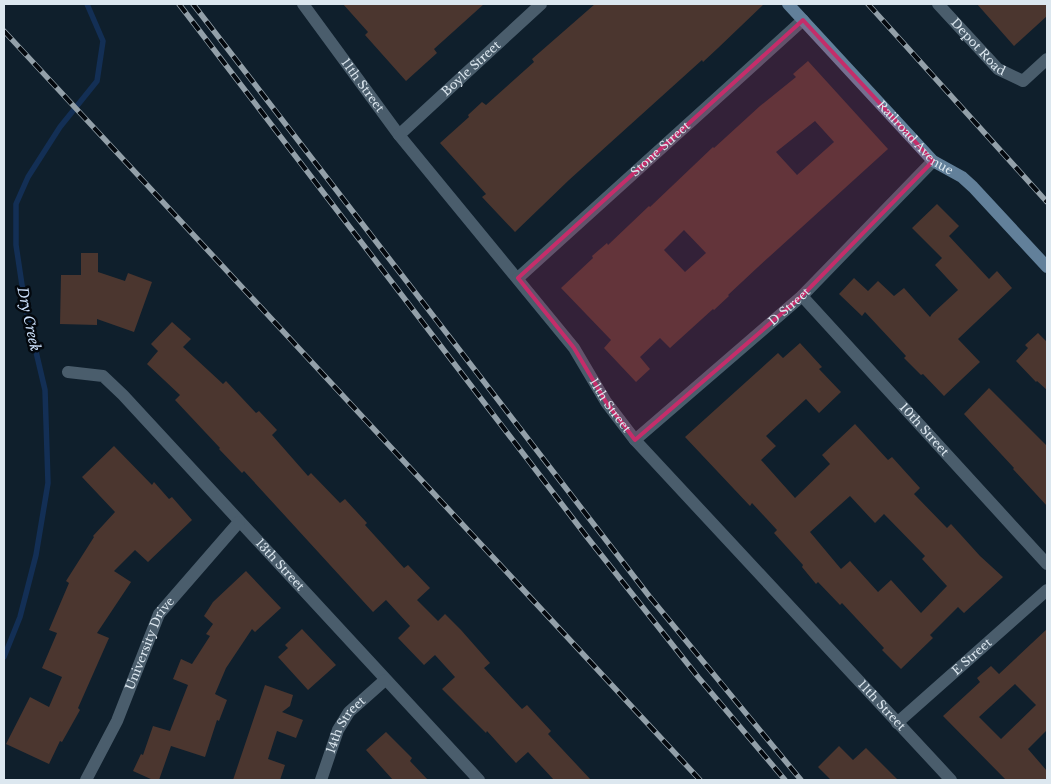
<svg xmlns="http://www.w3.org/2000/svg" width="1051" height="784" font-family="'Libre Baskerville',serif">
<rect width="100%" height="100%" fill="#0f1f2c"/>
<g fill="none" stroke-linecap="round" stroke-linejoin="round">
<path stroke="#132f55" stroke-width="5.5" d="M 4,657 L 20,617 L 36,555 L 48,483 L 45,390 L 25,305 L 16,245 L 16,204 L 28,177 L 60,127 L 97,81 L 103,41 L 87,4"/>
</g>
<path fill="#4b362f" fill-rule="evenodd" d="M 343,4 L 484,4 L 434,49 L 437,53 L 406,81 L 365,35 L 368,32 Z
M 595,4 L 764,4 L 718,48 L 703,62 L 702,60 L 569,180 L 515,232 L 482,197 L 486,194 L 440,143 L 469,117 L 468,115 L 482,102 L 486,105 L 534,62 L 532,59 Z
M 977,4 L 1047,4 L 1047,16 L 1014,46 Z
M 808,61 L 888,149 L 758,267 L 728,295 L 729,296 L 714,310 L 713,309 L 670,348 L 660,338 L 640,357 L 650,369 L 636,382 L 604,348 L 611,340 L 561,288 L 593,258 L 592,256 L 607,243 L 608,245 L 649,206 L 650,207 L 713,147 L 714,148 L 760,106 L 796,77 L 793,74 ZM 815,121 L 834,142 L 797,175 L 776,152 ZM 684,230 L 706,253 L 685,272 L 664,250 Z
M 937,204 L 959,226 L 949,236 L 989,279 L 997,271 L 1012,288 L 958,339 L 980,362 L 944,396 L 923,374 L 921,375 L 904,358 L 906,356 L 865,312 L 862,316 L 839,294 L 854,278 L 868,291 L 878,281 L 894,296 L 904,288 L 930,317 L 932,314 L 958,290 L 935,265 L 942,258 L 912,228 Z
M 81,253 L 98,253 L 98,272 L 125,281 L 128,273 L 152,282 L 134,332 L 97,319 L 97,325 L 60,324 L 61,275 L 81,275 Z
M 172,322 L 191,339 L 183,347 L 223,384 L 226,381 L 256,413 L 259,411 L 277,430 L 272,435 L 308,476 L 311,473 L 340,503 L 345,499 L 367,523 L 365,525 L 404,568 L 408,565 L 430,588 L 417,600 L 438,621 L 445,614 L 461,630 L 490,663 L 484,668 L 522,709 L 527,705 L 551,731 L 548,734 L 591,780 L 554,780 L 528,752 L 516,763 L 487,731 L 486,733 L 442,689 L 455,677 L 435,655 L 424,665 L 398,638 L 410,626 L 386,600 L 373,612 L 244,471 L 242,473 L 219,449 L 220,448 L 175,400 L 180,395 L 147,364 L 158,351 L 151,344 Z
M 1038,333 L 1047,342 L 1047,390 L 1037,381 L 1036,382 L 1016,361 L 1028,348 L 1025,345 Z
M 800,343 L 822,367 L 819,369 L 841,392 L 819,413 L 806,399 L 766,436 L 776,446 L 761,460 L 795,498 L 830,464 L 822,455 L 855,424 L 888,460 L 892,457 L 920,488 L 914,494 L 947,528 L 951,524 L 980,556 L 1003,577 L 964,613 L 958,607 L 930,635 L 933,638 L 901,669 L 882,650 L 884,648 L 842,603 L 840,605 L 818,582 L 816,584 L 802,567 L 803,565 L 774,533 L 777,530 L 752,503 L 750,506 L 685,437 L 778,353 L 783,358 ZM 850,496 L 875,523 L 884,514 L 925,556 L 922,559 L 947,586 L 921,613 L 891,580 L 878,592 L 850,561 L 841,569 L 810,532 Z
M 989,388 L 1047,446 L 1047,506 L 1013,469 L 1014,468 L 964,414 Z
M 114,446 L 152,485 L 154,482 L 169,499 L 172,497 L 192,520 L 148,562 L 135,550 L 114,571 L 131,582 L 97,633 L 109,638 L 78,708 L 80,710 L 62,742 L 60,741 L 49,764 L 6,744 L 30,697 L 49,707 L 62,677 L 42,668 L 57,633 L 49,630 L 69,583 L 66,581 L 94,537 L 93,536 L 115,512 L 82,477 Z
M 246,571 L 281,608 L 255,632 L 252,629 L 226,668 L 215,694 L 227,700 L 219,721 L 217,720 L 205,757 L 171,746 L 159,780 L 153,780 L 133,771 L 141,754 L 143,755 L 153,726 L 170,731 L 188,685 L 173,679 L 181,659 L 192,664 L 210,636 L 206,634 L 213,624 L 204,616 L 213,602 Z
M 302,629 L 336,665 L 308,690 L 278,657 L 288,648 L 285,645 Z
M 1047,629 L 1047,730 L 1028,749 L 1047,771 L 1047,780 L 1006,780 L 943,716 L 980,682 L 977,678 L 991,666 L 999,674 ZM 1015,684 L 1036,705 L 1001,739 L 979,717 Z
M 265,685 L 293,695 L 290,706 L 282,712 L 303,720 L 296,738 L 277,731 L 268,759 L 285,765 L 280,780 L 233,780 Z
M 386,732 L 412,758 L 410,761 L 428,780 L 393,780 L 366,750 Z
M 839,746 L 853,760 L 866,748 L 898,780 L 831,780 L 818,767 Z"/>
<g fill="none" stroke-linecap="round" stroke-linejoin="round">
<g stroke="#4a5d6c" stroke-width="12">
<path id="s1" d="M 303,4 L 399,135 L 574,348 L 606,402 L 635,440 L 951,780"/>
<path id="s2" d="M 938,4 L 998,69 L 1023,81 L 1047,59"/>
<path id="s3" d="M 399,135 L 541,4"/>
<path id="s4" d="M 518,278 L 803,20"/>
<path id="s5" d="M 802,296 L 1047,564"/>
<path id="s6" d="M 68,372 L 103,376 L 123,395 L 479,780"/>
<path id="s7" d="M 635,440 L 802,296 L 933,161"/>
<path id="s8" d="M 897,723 L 1047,590"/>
<path id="s9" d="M 86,780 L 117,721 L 159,614 L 239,522"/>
<path id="s10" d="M 321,780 L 338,730 L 349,712 L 385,680"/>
</g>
<path stroke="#62809a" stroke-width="12" id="s11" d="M 788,4 L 933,161 L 962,177 L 973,187 L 1047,267"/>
<g stroke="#93a0a9" stroke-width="5.5">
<path id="rail" d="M 179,4 L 587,537 L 698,677 L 785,780
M 193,4 L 649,596 L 801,780
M 868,4 L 1047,202
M 4,31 L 700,780"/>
</g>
<use href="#rail" stroke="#03080e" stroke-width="4" stroke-dasharray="11" stroke-linecap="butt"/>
</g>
<path fill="#c52d6a" fill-opacity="0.2" stroke="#c52d6a" stroke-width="4" stroke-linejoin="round" d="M 803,20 L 933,161 L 802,296 L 635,440 L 606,402 L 574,348 L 518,278 Z"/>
<g text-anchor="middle" stroke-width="5" stroke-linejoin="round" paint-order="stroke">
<g font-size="12" fill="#dce7ef" stroke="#03080e">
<text dy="4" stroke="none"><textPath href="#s2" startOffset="59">Depot Road</textPath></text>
<text dy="4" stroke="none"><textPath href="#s3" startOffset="98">Boyle Street</textPath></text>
<text dy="4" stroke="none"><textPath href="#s1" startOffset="101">11th Street</textPath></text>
<text dy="4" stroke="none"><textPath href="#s11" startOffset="185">Railroad Avenue</textPath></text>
<text dy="4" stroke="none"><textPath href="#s4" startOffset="192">Stone Street</textPath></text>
<text dy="4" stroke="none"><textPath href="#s7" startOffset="204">D Street</textPath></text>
<text dy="4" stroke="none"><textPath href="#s1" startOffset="506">11th Street</textPath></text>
<text dy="4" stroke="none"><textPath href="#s5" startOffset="181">10th Street</textPath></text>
<text dy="4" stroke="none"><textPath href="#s6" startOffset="294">13th Street</textPath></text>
<text dy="4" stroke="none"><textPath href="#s9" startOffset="151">University Drive</textPath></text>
<text dy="4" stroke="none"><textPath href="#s8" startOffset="100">E Street</textPath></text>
<text dy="4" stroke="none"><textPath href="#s1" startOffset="911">11th Street</textPath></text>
<text dy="4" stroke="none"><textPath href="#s10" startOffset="61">14th Street</textPath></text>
</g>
<g font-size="14" font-style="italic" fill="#cee2fd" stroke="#03080e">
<text transform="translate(29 319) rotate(78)" y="5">Dry Creek</text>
</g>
</g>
<rect width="1051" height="784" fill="none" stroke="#dce7ef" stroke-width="10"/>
</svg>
